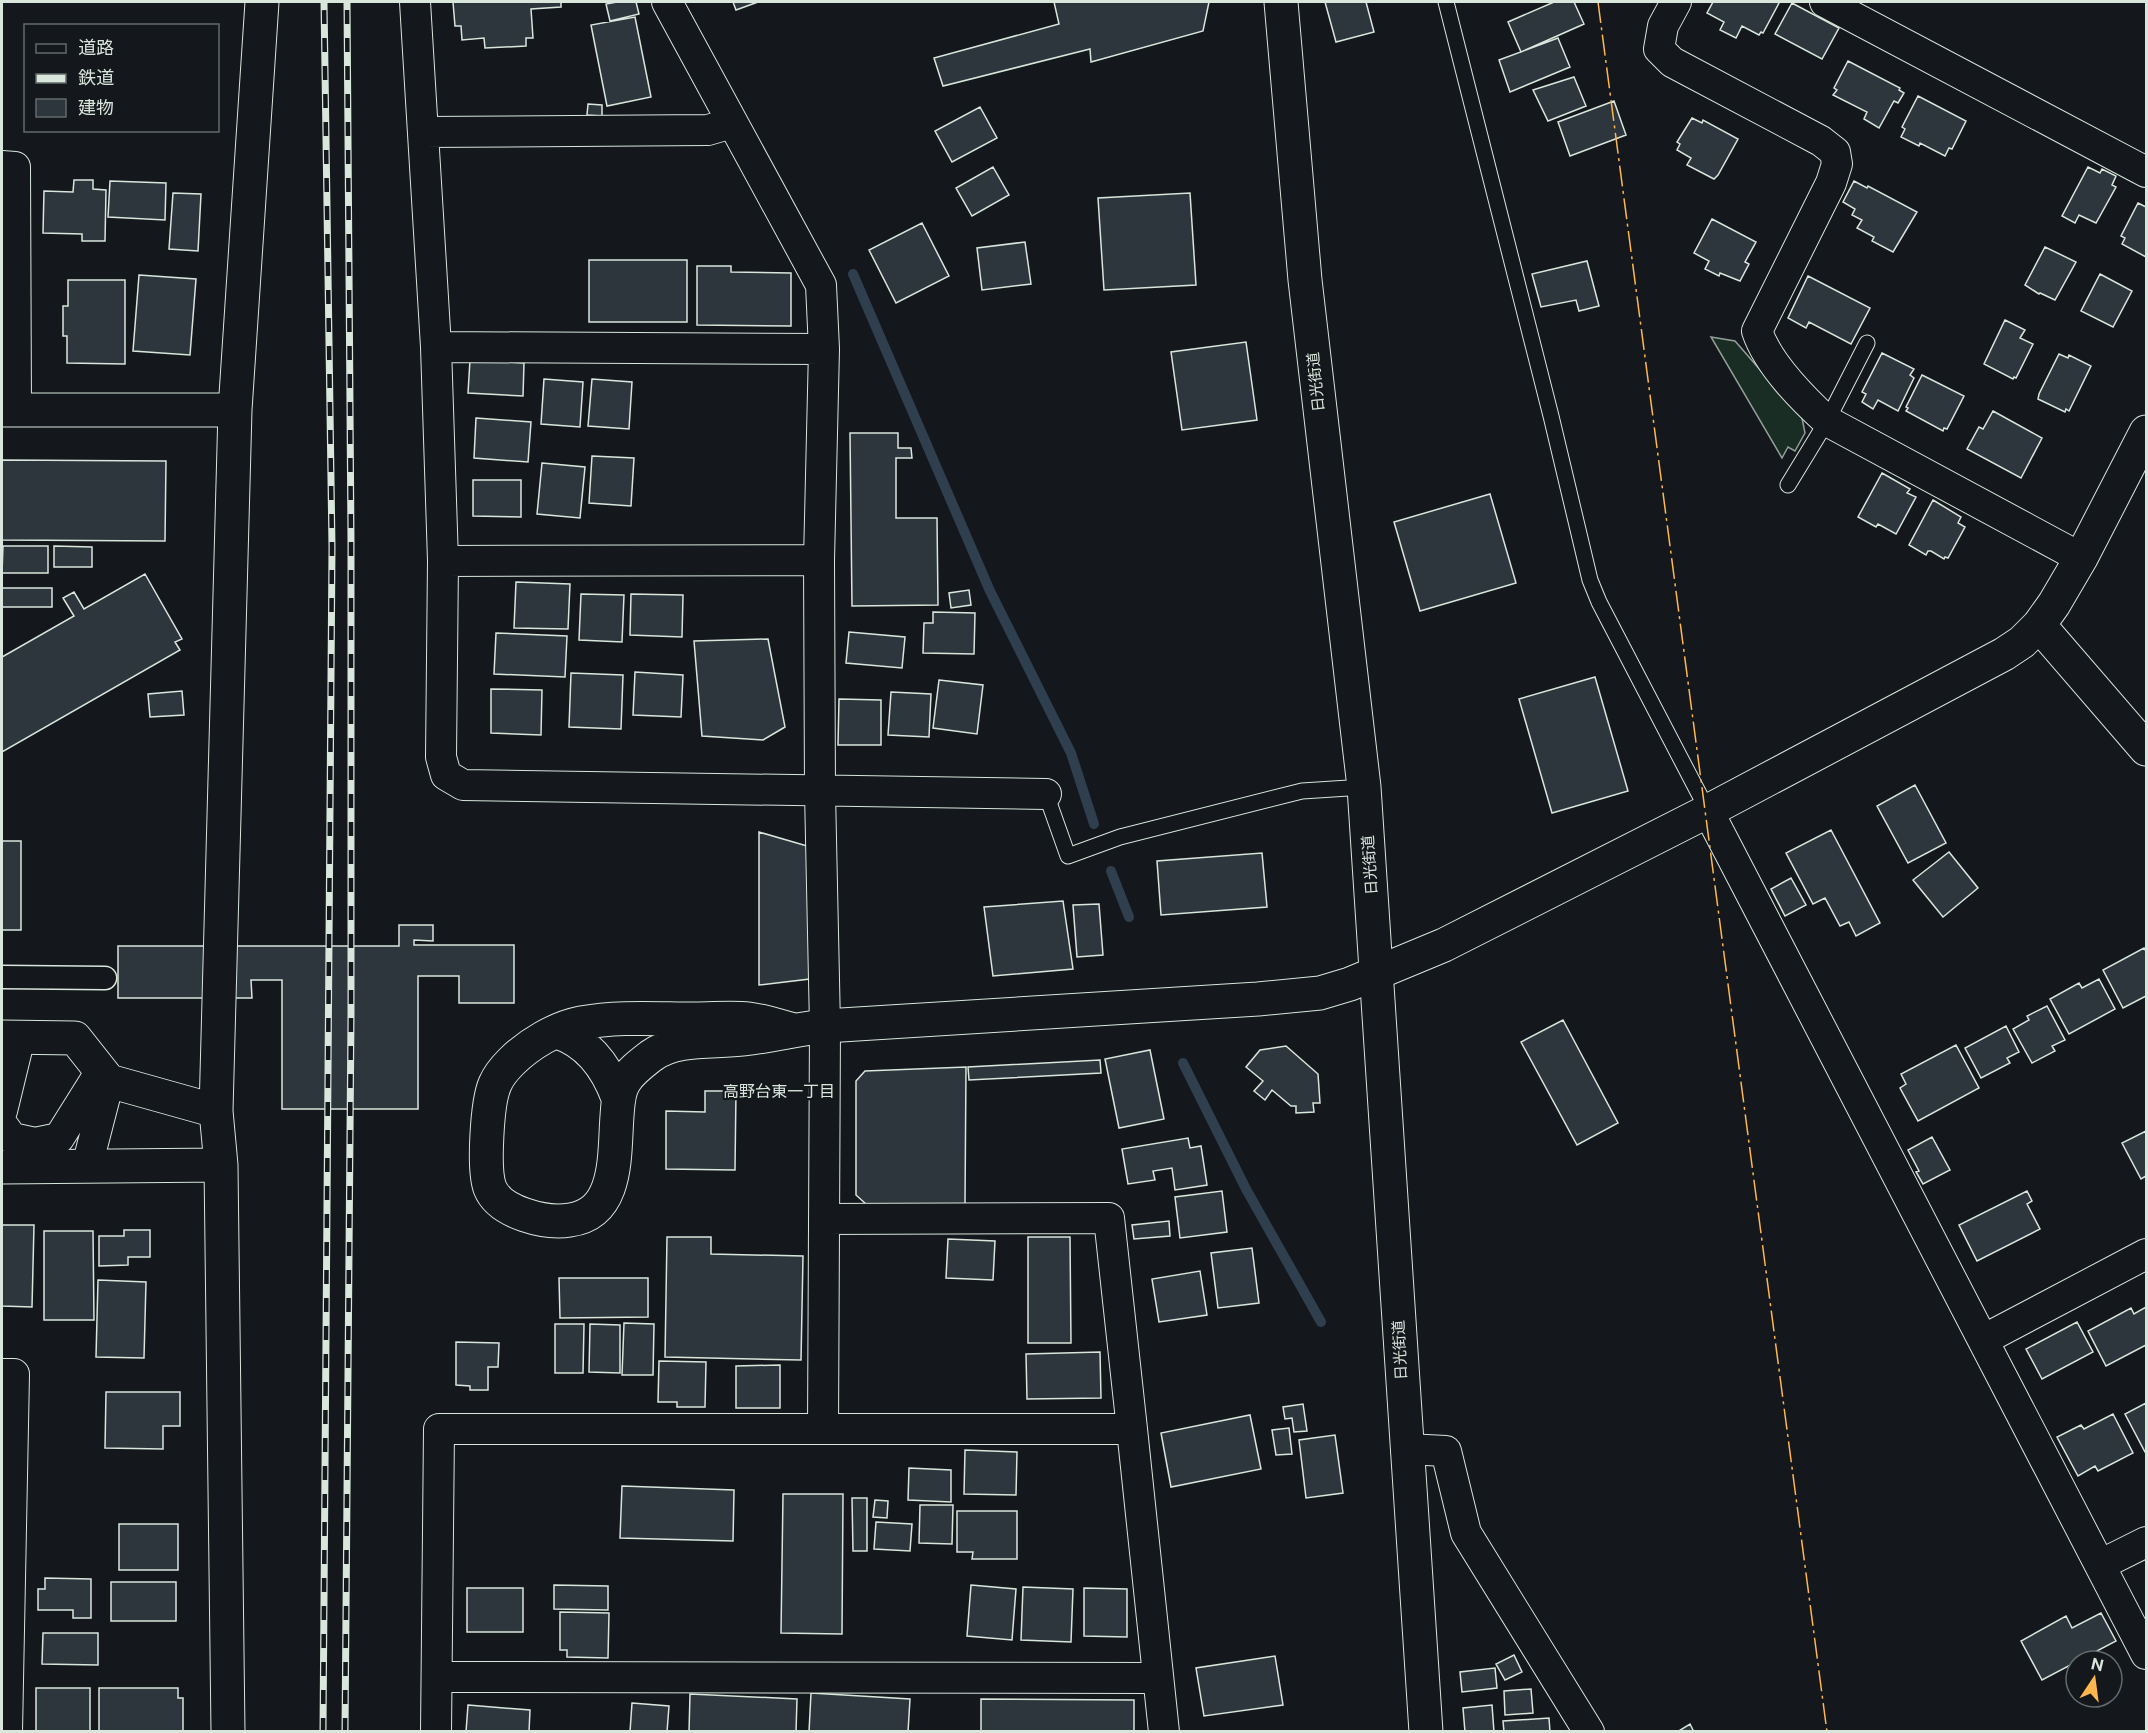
<svg xmlns="http://www.w3.org/2000/svg" width="2148" height="1733" font-family="'Public Sans','Noto Sans JP',sans-serif">
<rect width="100%" height="100%" fill="#14181c"/>
<path fill="#1a2d24" stroke="#939e99" stroke-width="1.5" d="M 1711,337 L 1735,341 L 1802,418 L 1805,433 L 1795,451 L 1788,447 L 1782,458 Z"/>
<g fill="none" stroke-linecap="round" stroke-linejoin="round">
<path stroke="#2f3f4d" stroke-width="10" d="M 853,274 L 990,591 L 1071,753 L 1094,824
M 1111,871 L 1129,917
M 1183,1063 L 1246,1189 L 1321,1322"/>
</g>
<path fill="#2c363c" stroke="#d8e6dc" stroke-width="1.5" d="M 453,2 L 561,2 L 561,7 L 531,9 L 533,38 L 526,38 L 526,46 L 485,48 L 484,38 L 462,40 L 461,26 L 455,26 Z
M 617,2 L 636,2 L 639,14 L 610,21 L 606,4 Z
M 733,2 L 758,2 L 736,10 Z
M 1054,2 L 1209,2 L 1203,31 L 1091,62 L 1090,49 L 943,86 L 934,58 L 1059,24 Z
M 1325,2 L 1366,2 L 1374,32 L 1336,42 Z
M 1554,2 L 1574,2 L 1584,24 L 1521,52 L 1508,22 Z
M 1713,2 L 1777,2 L 1779,3 L 1763,33 L 1761,32 L 1759,35 L 1742,26 L 1736,38 L 1720,30 L 1724,22 L 1707,13 Z
M 1792,3 L 1839,28 L 1822,59 L 1775,34 Z
M 635,17 L 651,97 L 607,106 L 591,25 Z
M 1558,38 L 1570,67 L 1510,92 L 1499,60 Z
M 1848,61 L 1900,88 L 1899,90 L 1904,93 L 1898,103 L 1894,101 L 1879,128 L 1864,119 L 1867,112 L 1833,95 L 1837,90 L 1834,88 Z
M 1574,77 L 1586,106 L 1548,121 L 1533,90 Z
M 1918,96 L 1966,121 L 1952,149 L 1949,148 L 1945,156 L 1920,143 L 1919,146 L 1901,137 L 1905,129 L 1902,127 Z
M 1614,101 L 1626,135 L 1570,156 L 1558,122 Z
M 588,104 L 602,105 L 602,116 L 587,115 Z
M 980,107 L 997,138 L 952,162 L 935,131 Z
M 1692,118 L 1702,123 L 1703,120 L 1738,139 L 1718,175 L 1714,179 L 1687,165 L 1691,158 L 1677,150 L 1680,144 L 1677,142 Z
M 993,167 L 1009,195 L 972,216 L 956,188 Z
M 2088,167 L 2100,173 L 2102,169 L 2116,176 L 2112,185 L 2116,187 L 2096,223 L 2079,215 L 2075,223 L 2062,216 Z
M 74,180 L 93,180 L 93,189 L 106,190 L 105,241 L 82,241 L 82,234 L 43,233 L 44,191 L 73,192 Z
M 110,181 L 166,183 L 165,220 L 108,217 Z
M 1854,181 L 1867,188 L 1868,186 L 1917,212 L 1893,252 L 1872,241 L 1874,237 L 1857,228 L 1862,220 L 1852,215 L 1855,209 L 1843,202 Z
M 173,193 L 201,194 L 198,251 L 169,249 Z
M 1190,193 L 1196,285 L 1104,290 L 1098,198 Z
M 2138,203 L 2146,207 L 2146,257 L 2122,244 L 2125,238 L 2121,236 Z
M 1712,219 L 1756,242 L 1745,262 L 1749,264 L 1740,281 L 1720,273 L 1719,276 L 1705,269 L 1709,261 L 1694,253 Z
M 922,223 L 949,276 L 896,303 L 869,250 Z
M 1025,242 L 1031,284 L 982,290 L 977,248 Z
M 2045,247 L 2076,262 L 2055,300 L 2040,293 L 2039,294 L 2025,285 Z
M 589,260 L 687,260 L 687,322 L 589,322 Z
M 1587,261 L 1599,306 L 1579,311 L 1576,300 L 1541,307 L 1532,274 Z
M 697,266 L 731,266 L 731,272 L 791,273 L 791,326 L 697,325 Z
M 2100,274 L 2132,291 L 2113,327 L 2081,311 Z
M 139,275 L 196,279 L 190,355 L 133,351 Z
M 1808,276 L 1870,308 L 1851,344 L 1809,322 L 1806,328 L 1788,318 Z
M 68,280 L 125,280 L 125,364 L 67,363 L 67,336 L 63,336 L 63,306 L 68,306 Z
M 2005,320 L 2025,330 L 2020,338 L 2033,344 L 2016,378 L 2014,377 L 2013,379 L 1984,364 Z
M 1246,342 L 1257,420 L 1182,430 L 1171,352 Z
M 1882,353 L 1914,369 L 1910,375 L 1914,378 L 1898,411 L 1878,400 L 1873,409 L 1862,402 L 1866,394 L 1862,392 Z
M 2059,354 L 2068,358 L 2069,355 L 2091,366 L 2069,411 L 2066,409 L 2065,412 L 2038,399 L 2039,394 Z
M 470,360 L 524,363 L 523,396 L 468,393 Z
M 1922,375 L 1964,396 L 1947,429 L 1944,428 L 1943,431 L 1906,411 L 1908,408 L 1906,407 Z
M 544,379 L 583,382 L 580,427 L 541,424 Z
M 592,379 L 632,382 L 629,429 L 588,426 Z
M 1993,411 L 2042,438 L 2021,478 L 1967,449 L 1979,427 L 1983,429 Z
M 476,418 L 531,422 L 528,462 L 474,458 Z
M 850,433 L 898,433 L 898,448 L 911,448 L 912,458 L 896,458 L 896,518 L 937,518 L 938,605 L 852,606 Z
M 592,456 L 634,458 L 631,506 L 589,503 Z
M 2,460 L 166,461 L 165,541 L 2,540 Z
M 542,463 L 585,467 L 580,518 L 537,514 Z
M 1882,473 L 1910,489 L 1907,493 L 1916,497 L 1896,534 L 1878,524 L 1876,527 L 1858,517 Z
M 473,480 L 521,480 L 521,517 L 473,516 Z
M 1490,494 L 1516,583 L 1420,611 L 1394,522 Z
M 1933,500 L 1961,517 L 1958,523 L 1965,527 L 1948,558 L 1945,557 L 1944,559 L 1931,551 L 1928,551 L 1926,555 L 1909,545 Z
M 3,546 L 48,546 L 48,573 L 2,573 Z
M 54,546 L 92,547 L 92,567 L 54,567 Z
M 145,574 L 182,639 L 175,642 L 180,650 L 2,752 L 2,657 L 74,616 L 63,598 L 74,592 L 84,609 Z
M 516,582 L 570,584 L 568,629 L 514,628 Z
M 2,588 L 52,588 L 52,607 L 2,607 Z
M 969,590 L 971,605 L 951,608 L 949,593 Z
M 581,594 L 624,595 L 622,642 L 579,640 Z
M 631,594 L 683,595 L 682,637 L 630,635 Z
M 933,612 L 975,613 L 974,654 L 923,653 L 924,623 L 933,623 Z
M 849,632 L 905,637 L 902,668 L 846,663 Z
M 496,633 L 567,636 L 565,677 L 494,674 Z
M 768,639 L 785,727 L 763,740 L 702,736 L 694,641 Z
M 635,672 L 683,675 L 681,717 L 633,715 Z
M 571,673 L 623,675 L 621,729 L 569,727 Z
M 1595,677 L 1628,791 L 1552,813 L 1519,699 Z
M 939,680 L 983,685 L 977,734 L 933,728 Z
M 491,689 L 542,690 L 541,735 L 491,733 Z
M 182,691 L 184,715 L 150,717 L 148,694 Z
M 891,692 L 931,694 L 929,737 L 888,735 Z
M 839,699 L 881,700 L 881,745 L 838,745 Z
M 1915,785 L 1946,843 L 1908,863 L 1877,806 Z
M 1831,830 L 1880,923 L 1856,936 L 1849,922 L 1840,926 L 1825,898 L 1813,904 L 1786,853 Z
M 759,832 L 821,850 L 818,978 L 759,985 Z
M 2,841 L 21,841 L 21,930 L 2,930 Z
M 1949,852 L 1978,888 L 1943,917 L 1913,880 Z
M 1262,853 L 1267,907 L 1161,915 L 1157,861 Z
M 1791,878 L 1806,905 L 1785,916 L 1771,889 Z
M 1063,901 L 1073,969 L 993,976 L 984,907 Z
M 1099,904 L 1103,955 L 1077,957 L 1073,905 Z
M 399,925 L 433,925 L 433,941 L 414,940 L 414,945 L 514,945 L 514,1003 L 459,1003 L 459,976 L 418,976 L 418,1109 L 282,1109 L 282,980 L 251,980 L 252,998 L 118,998 L 118,946 L 399,946 Z
M 2144,948 L 2146,951 L 2146,996 L 2123,1008 L 2103,970 Z
M 2099,979 L 2115,1009 L 2069,1034 L 2050,999 L 2079,983 L 2082,988 Z
M 2047,1006 L 2065,1040 L 2052,1046 L 2055,1051 L 2032,1063 L 2013,1029 L 2029,1020 L 2027,1016 Z
M 1563,1020 L 1618,1123 L 1577,1145 L 1521,1042 Z
M 2006,1026 L 2019,1052 L 2007,1058 L 2010,1063 L 1981,1078 L 1965,1048 Z
M 1956,1045 L 1979,1088 L 1918,1121 L 1900,1088 L 1906,1084 L 1901,1074 Z
M 1286,1046 L 1318,1074 L 1320,1103 L 1313,1103 L 1314,1112 L 1296,1113 L 1296,1106 L 1291,1106 L 1272,1090 L 1265,1100 L 1254,1091 L 1263,1081 L 1246,1067 L 1260,1050 Z
M 1150,1050 L 1164,1119 L 1119,1128 L 1105,1059 Z
M 1100,1060 L 1101,1073 L 969,1080 L 968,1067 Z
M 966,1067 L 965,1205 L 866,1204 L 856,1195 L 856,1081 L 865,1071 Z
M 705,1091 L 736,1091 L 735,1170 L 666,1169 L 666,1111 L 705,1112 Z
M 2146,1131 L 2146,1176 L 2141,1179 L 2122,1143 Z
M 1932,1137 L 1950,1170 L 1923,1184 L 1916,1172 L 1919,1171 L 1908,1150 Z
M 1188,1138 L 1190,1148 L 1201,1146 L 1207,1185 L 1175,1190 L 1172,1168 L 1153,1171 L 1155,1180 L 1128,1184 L 1122,1149 Z
M 1222,1191 L 1227,1232 L 1180,1238 L 1175,1197 Z
M 2027,1191 L 2032,1201 L 2027,1204 L 2040,1229 L 1977,1261 L 1959,1225 Z
M 1169,1221 L 1170,1236 L 1134,1239 L 1132,1225 Z
M 2,1225 L 34,1225 L 32,1307 L 2,1306 Z
M 124,1230 L 150,1230 L 150,1257 L 128,1257 L 128,1265 L 99,1266 L 99,1236 L 124,1236 Z
M 44,1231 L 93,1231 L 94,1320 L 44,1320 Z
M 667,1237 L 711,1237 L 711,1254 L 803,1256 L 801,1360 L 665,1357 Z
M 1028,1237 L 1070,1237 L 1071,1343 L 1028,1343 Z
M 948,1239 L 995,1241 L 993,1280 L 946,1278 Z
M 1252,1248 L 1259,1303 L 1218,1308 L 1211,1253 Z
M 1200,1271 L 1207,1315 L 1159,1322 L 1152,1279 Z
M 559,1278 L 648,1278 L 648,1317 L 560,1318 Z
M 98,1280 L 146,1282 L 144,1358 L 96,1357 Z
M 2146,1307 L 2146,1345 L 2106,1366 L 2088,1331 L 2131,1308 L 2134,1314 Z
M 2077,1322 L 2093,1352 L 2042,1379 L 2026,1349 Z
M 624,1323 L 654,1324 L 653,1375 L 622,1375 Z
M 555,1324 L 584,1324 L 583,1373 L 555,1373 Z
M 590,1324 L 620,1325 L 620,1373 L 589,1372 Z
M 456,1342 L 499,1343 L 498,1367 L 488,1367 L 488,1390 L 470,1390 L 470,1386 L 456,1385 Z
M 1100,1352 L 1101,1398 L 1027,1399 L 1026,1354 Z
M 659,1361 L 706,1362 L 705,1407 L 677,1407 L 677,1402 L 658,1402 Z
M 780,1365 L 780,1408 L 736,1408 L 736,1366 Z
M 106,1392 L 180,1392 L 180,1426 L 163,1426 L 163,1449 L 105,1448 Z
M 2146,1403 L 2146,1452 L 2145,1452 L 2125,1414 Z
M 1303,1404 L 1307,1431 L 1294,1432 L 1292,1418 L 1285,1419 L 1283,1407 Z
M 2113,1414 L 2133,1453 L 2098,1471 L 2095,1466 L 2078,1476 L 2057,1437 L 2081,1425 L 2084,1429 Z
M 1250,1415 L 1261,1469 L 1171,1487 L 1161,1433 Z
M 1289,1428 L 1292,1454 L 1276,1455 L 1272,1430 Z
M 1335,1435 L 1343,1493 L 1306,1498 L 1299,1440 Z
M 965,1450 L 1017,1452 L 1016,1495 L 964,1494 Z
M 909,1468 L 951,1470 L 951,1502 L 908,1500 Z
M 622,1486 L 734,1490 L 733,1541 L 620,1538 Z
M 783,1494 L 843,1494 L 842,1634 L 781,1633 Z
M 852,1498 L 867,1498 L 867,1551 L 853,1551 Z
M 875,1500 L 888,1501 L 887,1518 L 873,1517 Z
M 920,1505 L 953,1505 L 952,1544 L 919,1543 Z
M 957,1511 L 1017,1511 L 1017,1559 L 972,1559 L 973,1552 L 957,1552 Z
M 876,1522 L 912,1524 L 910,1551 L 874,1549 Z
M 119,1524 L 178,1524 L 178,1570 L 119,1570 Z
M 45,1578 L 91,1579 L 91,1618 L 73,1618 L 73,1610 L 38,1610 L 38,1589 L 45,1589 Z
M 111,1582 L 176,1582 L 176,1621 L 111,1621 Z
M 554,1585 L 608,1586 L 608,1610 L 554,1609 Z
M 971,1585 L 1016,1589 L 1012,1640 L 967,1636 Z
M 1023,1587 L 1073,1589 L 1071,1642 L 1021,1640 Z
M 467,1588 L 523,1588 L 523,1632 L 467,1632 Z
M 1084,1588 L 1127,1589 L 1127,1637 L 1084,1636 Z
M 560,1612 L 609,1613 L 608,1658 L 567,1657 L 567,1650 L 560,1650 Z
M 2101,1613 L 2116,1641 L 2042,1680 L 2021,1641 L 2066,1616 L 2072,1628 Z
M 43,1633 L 98,1633 L 98,1665 L 42,1664 Z
M 1514,1655 L 1522,1672 L 1505,1680 L 1496,1664 Z
M 1275,1656 L 1283,1705 L 1204,1716 L 1196,1668 Z
M 1495,1668 L 1497,1688 L 1462,1692 L 1460,1672 Z
M 36,1688 L 90,1688 L 90,1732 L 36,1732 Z
M 99,1688 L 178,1688 L 178,1698 L 183,1698 L 183,1732 L 99,1732 Z
M 1531,1689 L 1533,1713 L 1505,1715 L 1504,1691 Z
M 811,1693 L 910,1699 L 908,1732 L 809,1732 Z
M 690,1694 L 797,1699 L 796,1732 L 689,1732 Z
M 981,1699 L 1134,1700 L 1134,1732 L 981,1732 Z
M 632,1703 L 669,1706 L 667,1732 L 630,1732 Z
M 468,1705 L 530,1710 L 529,1732 L 466,1732 Z
M 1492,1705 L 1494,1732 L 1465,1732 L 1463,1708 Z
M 1549,1718 L 1550,1732 L 1504,1732 L 1503,1721 Z
M 1690,1724 L 1694,1732 L 1677,1732 Z"/>
<g fill="none" stroke-linecap="round" stroke-linejoin="round">
<g stroke="#d8e6dc" stroke-width="17">
<path id="service" d="M 1446,2 L 1551,416 L 1590,580 L 1599,602 L 1708,811
M 1788,485 L 1827,421 L 1867,343
M 1046,794 L 1068,856 L 1120,837 L 1302,791 L 1364,787"/>
</g>
<g stroke="#d8e6dc" stroke-width="25">
<path id="pedestrian" d="M 2,977 L 105,978"/>
</g>
<g stroke="#d8e6dc" stroke-width="32">
<path id="minor" d="M 415,2 L 436,347 L 443,561 L 441,757 L 446,775 L 463,785 L 1046,794
M 1676,2 L 1663,26 L 1659,49 L 1672,62 L 1821,141 L 1835,152 L 1837,164 L 1831,183 L 1757,331 C 1768,364 1801,397 1827,421 L 2081,558
M 1825,2 L 2146,172
M 423,132 L 708,130 L 732,123
M 2,166 L 15,167 L 16,410
M 436,347 L 824,349
M 443,561 L 819,560
M 1708,811 L 2146,1654
M 2,1111 L 20,1037
M 2,1124 L 12,1138 L 35,1143 L 59,1138 L 101,1071
M 87,1166 L 109,1081
M 824,1219 L 1109,1218 L 1132,1429
M 1983,1340 L 2146,1254
M 2,1374 L 14,1374 L 7,1732
M 823,1429 L 1132,1429 L 1164,1732
M 1406,1449 L 1446,1451 L 1466,1533 L 1589,1732
M 2100,1565 L 2146,1542
M 437,1677 L 1158,1678
M 436,1732 L 439,1429 L 823,1429 L 825,1026 L 820,792 L 819,560 L 824,349 L 821,285 L 667,2"/>
</g>
<g stroke="#d8e6dc" stroke-width="35">
<path id="tertiary" d="M 2,410 L 235,410
M 2039,625 L 2146,749
M 793,1030 C 779,1026 764,1021 749,1019 C 732,1017 713,1019 695,1019 C 658,1019 618,1016 581,1023 C 556,1028 529,1044 511,1062 C 505,1068 498,1077 495,1084 C 487,1102 483,1170 490,1188 C 500,1213 546,1224 570,1220 C 619,1213 614,1155 617,1116 C 618,1104 618,1091 625,1081 C 631,1071 642,1063 651,1056 C 677,1037 714,1043 744,1039 C 771,1036 798,1029 825,1026 L 1258,999 L 1320,993 L 1350,984 L 1444,945 L 1708,811 L 2004,654 L 2022,642 L 2039,625 L 2054,604 L 2081,558 L 2146,432
M 557,1032 C 589,1042 607,1068 618,1098
M 2,1037 L 75,1038 L 109,1081 L 216,1111
M 2,1167 L 221,1165
M 228,1732 L 221,1165 L 216,1111 L 235,410 L 262,2"/>
</g>
<g stroke="#d8e6dc" stroke-width="35">
<path id="trunk" d="M 1281,2 L 1305,280 L 1364,787 L 1426,1732"/>
</g>
<use href="#service" stroke="#14181c" stroke-width="15"/>
<use href="#pedestrian" stroke="#14181c" stroke-width="22"/>
<use href="#minor" stroke="#14181c" stroke-width="30"/>
<use href="#tertiary" stroke="#14181c" stroke-width="33"/>
<use href="#trunk" stroke="#14181c" stroke-width="33"/>
<g stroke="#d8e6dc" stroke-width="7">
<path id="rail" d="M 323,1732 L 332,547 L 324,2
M 345,1732 L 351,1016 L 351,542 L 347,2"/>
</g>
<use href="#rail" stroke="#14181c" stroke-width="4.5" stroke-dasharray="14" stroke-linecap="butt"/>
<path stroke="#ffb74d" stroke-width="1.5" stroke-dasharray="21 4.5 3 4.5" stroke-linecap="butt" d="M 1598,2 L 1827,1732"/>
</g>
<g text-anchor="middle" stroke-width="4.5" stroke-linejoin="round" paint-order="stroke">
<g font-size="15" fill="#d8e6dc" stroke="#14181c">
<text transform="translate(1316 382) rotate(-96)" y="5">日光街道</text>
<text transform="translate(1370 865) rotate(-94)" y="5">日光街道</text>
<text transform="translate(1400 1350) rotate(-93)" y="5">日光街道</text>
</g>
<g font-size="16" fill="#d8e6dc" stroke="#14181c">
<text x="779" y="1097">高野台東一丁目</text>
</g>
</g>
<rect width="2148" height="1733" fill="none" stroke="#d8e6dc" stroke-width="6"/>
<rect x="24" y="24" width="195" height="108" fill="#14181c" stroke="#626a69" stroke-width="1.5"/>
<rect x="36" y="44" width="30" height="9" fill="#14181c" stroke="#626a69" stroke-width="1.5"/>
<text x="78" y="54" font-size="18" fill="#d8e6dc">道路</text>
<rect x="36" y="74" width="30" height="9" fill="#d8e6dc" stroke="#626a69" stroke-width="1.5"/>
<text x="78" y="84" font-size="18" fill="#d8e6dc">鉄道</text>
<rect x="36" y="99" width="30" height="18" fill="#2c363c" stroke="#626a69" stroke-width="1.5"/>
<text x="78" y="114" font-size="18" fill="#d8e6dc">建物</text>
<g transform="translate(2094 1679) rotate(13)"><circle r="28" fill="#14181c" stroke="#626a69" stroke-width="1.5"/>
<path d="M0-4.5L10 22L0 15L-10 22Z" fill="#ffb74d"/>
<text y="-9" font-size="16" font-weight="bold" text-anchor="middle" fill="#d8e6dc">N</text>
</g>
</svg>
